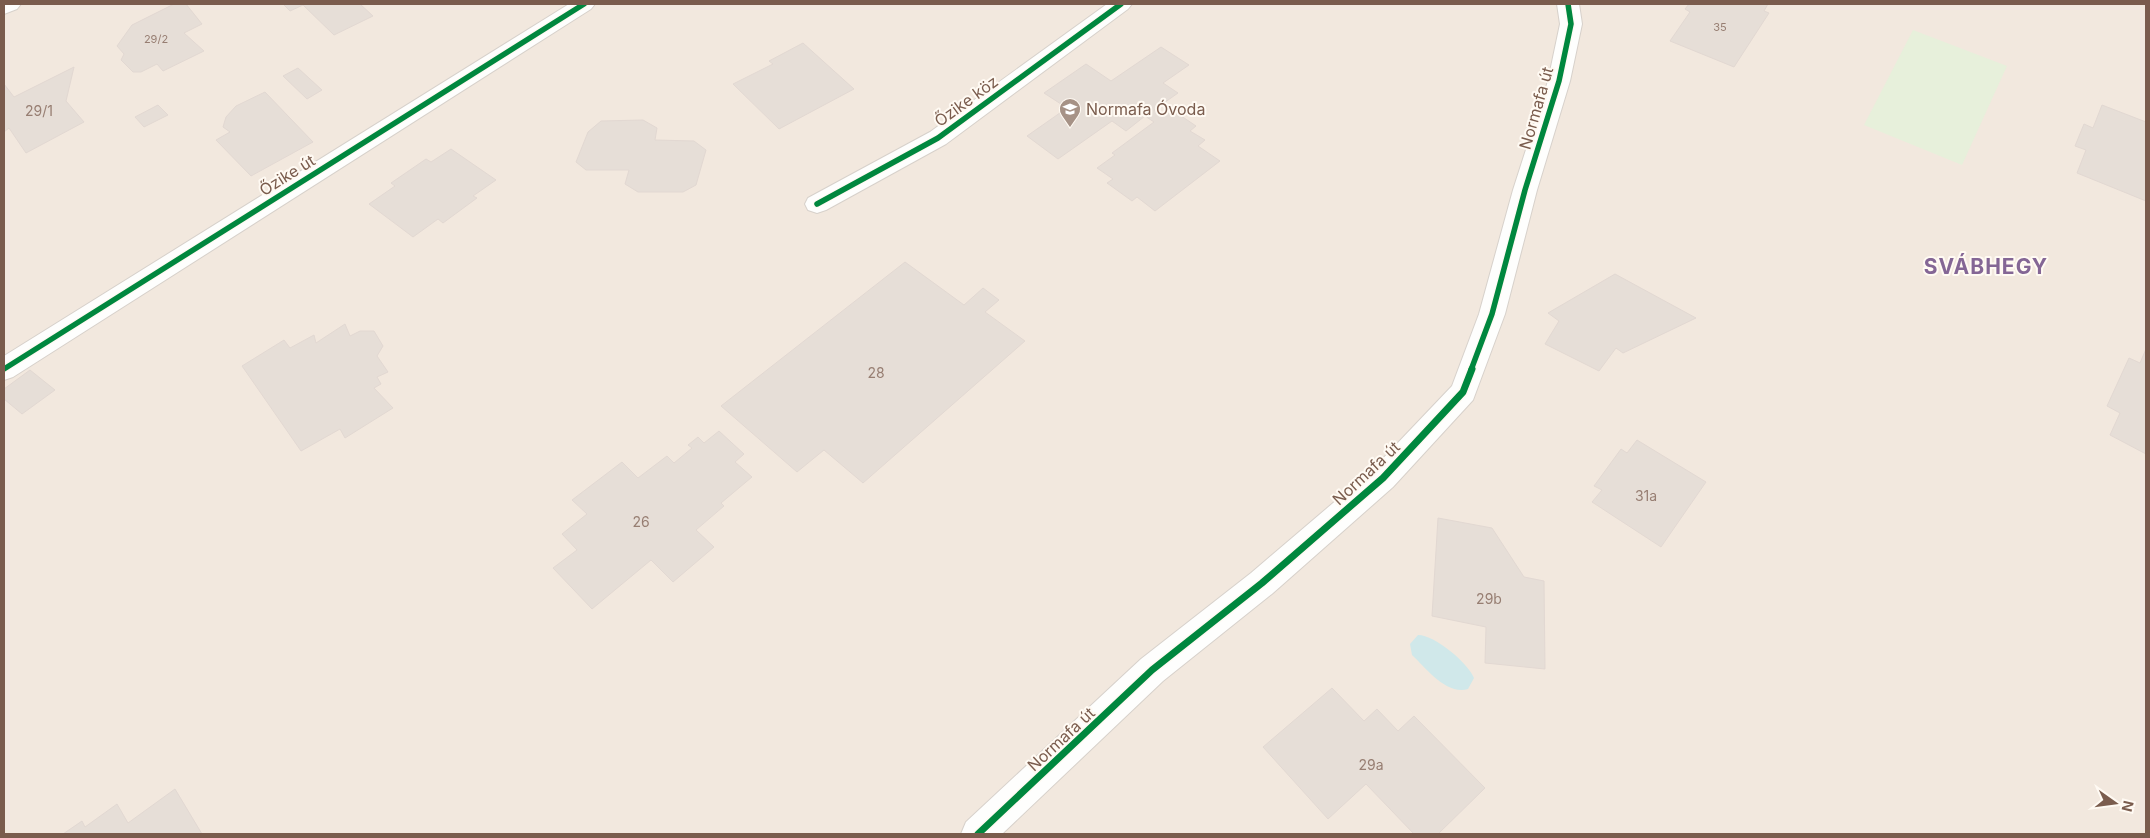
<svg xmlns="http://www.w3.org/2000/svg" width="2150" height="838" font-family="Inter,sans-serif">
<rect width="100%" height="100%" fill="#f9f5f0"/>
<path fill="#f2e8de" d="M 4,4 L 2146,4 L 2146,834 L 4,834 Z"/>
<path fill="#e7f0db" d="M 1913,30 L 2007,66 L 1962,165 L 1864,125 Z"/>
<path fill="#d0e8ea" d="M 1418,635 C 1435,635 1468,663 1474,678 L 1468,689 C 1446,695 1427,669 1412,655 L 1410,644 Z"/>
<path fill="#e6ded7" stroke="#e2d8d2" d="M 174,4 L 186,4 L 202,24 L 184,33 L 204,51 L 163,71 L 157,64 L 141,72 L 133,72 L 121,60 L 124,54 L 117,46 L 132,25 Z
M 283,4 L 360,4 L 373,16 L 334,35 L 303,5 L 290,11 Z
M 1689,4 L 1768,4 L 1764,11 L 1769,13 L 1734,67 L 1670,41 L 1690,12 L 1685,9 Z
M 803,43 L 854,89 L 779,129 L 733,84 L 773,64 L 769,61 Z
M 1161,47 L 1189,65 L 1163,83 L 1178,93 L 1154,110 L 1162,116 L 1171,109 L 1196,126 L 1190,131 L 1205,140 L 1198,146 L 1220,161 L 1155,211 L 1137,197 L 1132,201 L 1107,183 L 1113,179 L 1097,168 L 1115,155 L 1112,153 L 1154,122 L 1145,116 L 1126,131 L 1112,121 L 1058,159 L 1027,136 L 1067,108 L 1044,93 L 1086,64 L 1111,81 Z
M 74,67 L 66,101 L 84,122 L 26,153 L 9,128 L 4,132 L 4,84 L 14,97 Z
M 298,68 L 322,90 L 307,99 L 283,76 Z
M 265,92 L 313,142 L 251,176 L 216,140 L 230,132 L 223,127 L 226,117 L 236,106 Z
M 158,105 L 168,115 L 144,127 L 135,117 Z
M 2102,105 L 2146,122 L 2146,201 L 2077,173 L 2086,150 L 2075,146 L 2084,124 L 2093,128 Z
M 643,120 L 657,128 L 655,140 L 694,141 L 706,150 L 696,185 L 683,192 L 638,192 L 625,184 L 629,170 L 586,170 L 576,162 L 588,132 L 601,121 Z
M 451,149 L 496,180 L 473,196 L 477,198 L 443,223 L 438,219 L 413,237 L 369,204 L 395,186 L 391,183 L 426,159 L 431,162 Z
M 905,262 L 964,305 L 983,288 L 999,300 L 985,312 L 1025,341 L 863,483 L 824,450 L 797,472 L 721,406 Z
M 1615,274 L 1696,318 L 1623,353 L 1616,348 L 1599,371 L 1545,344 L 1559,321 L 1548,313 Z
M 345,324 L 350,336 L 360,331 L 374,331 L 383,346 L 377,356 L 388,372 L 377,377 L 381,384 L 374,388 L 393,408 L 345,438 L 340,429 L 301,451 L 242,366 L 284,340 L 290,348 L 314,335 L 316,343 Z
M 2146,349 L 2146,454 L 2110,435 L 2120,413 L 2107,406 L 2129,358 L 2140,363 Z
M 30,370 L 55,390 L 22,414 L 4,399 L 4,389 Z
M 719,431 L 744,454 L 735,462 L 752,477 L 721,503 L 724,506 L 696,530 L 714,547 L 673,582 L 651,560 L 592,609 L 553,568 L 577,550 L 562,534 L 587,514 L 572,500 L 622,462 L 638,478 L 667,456 L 674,463 L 692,448 L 688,445 L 698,437 L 704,443 Z
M 1637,440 L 1706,482 L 1661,547 L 1592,502 L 1602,490 L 1594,486 L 1621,449 L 1627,453 Z
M 1438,518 L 1492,528 L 1524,577 L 1544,581 L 1545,669 L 1485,663 L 1486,627 L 1432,616 Z
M 1332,688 L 1364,721 L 1377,709 L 1398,731 L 1414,716 L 1485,788 L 1438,834 L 1414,834 L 1366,784 L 1328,819 L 1263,747 Z
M 175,789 L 202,834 L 63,834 L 82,821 L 85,827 L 117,804 L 128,823 Z"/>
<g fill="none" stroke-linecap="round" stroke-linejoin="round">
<g stroke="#d7d1cb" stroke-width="2">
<path id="minor" d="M 569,4 L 595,4 L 591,9 L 13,377 L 4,380 L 4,356 Z
M 1107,4 L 1132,4 L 1128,9 L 946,144 L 826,210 L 817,213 L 808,210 L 805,204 L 808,198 L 930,132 Z
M 1557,4 L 1579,4 L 1582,24 L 1570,81 L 1537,190 L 1505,314 L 1473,400 L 1393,487 L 1273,593 L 1163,681 L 1002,834 L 961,834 L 966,822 L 1141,659 L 1251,573 L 1373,469 L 1452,386 L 1479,314 L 1513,190 L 1548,81 L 1560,24 Z"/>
</g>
<g stroke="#d7d1cb" stroke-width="2">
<path id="tertiary" d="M 4,4 L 21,4 L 17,9 L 4,14 Z"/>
</g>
<use href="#minor" fill="#fefefd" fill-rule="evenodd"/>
<use href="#tertiary" fill="#fefefd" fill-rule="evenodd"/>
<g stroke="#fffaf3" stroke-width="8">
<path id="cycleway-far1" d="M 817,204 L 938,138 L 1121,4
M 4,369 L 584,4
M 1471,370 L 1492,314 L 1525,190 L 1559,81 L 1571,24 L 1568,4"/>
</g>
<g stroke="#fffaf3" stroke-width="10">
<path id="cycleway" d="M 978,834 L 1152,670 L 1262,583 L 1383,478 L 1463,392 L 1472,369"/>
</g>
<use href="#cycleway-far1" stroke="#00873e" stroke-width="5.5"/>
<use href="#cycleway" stroke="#00873e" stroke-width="7"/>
</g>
<defs>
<g id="school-pin" transform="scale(1.125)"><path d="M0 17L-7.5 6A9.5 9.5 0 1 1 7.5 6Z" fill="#a69286" stroke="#fffaf3"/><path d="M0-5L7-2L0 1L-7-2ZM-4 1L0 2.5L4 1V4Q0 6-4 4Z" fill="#fff"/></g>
</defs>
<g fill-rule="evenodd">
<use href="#school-pin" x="1070" y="109"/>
</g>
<g text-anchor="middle" stroke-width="4" stroke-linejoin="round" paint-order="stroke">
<g font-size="11" fill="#977e72">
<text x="1720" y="31">35</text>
<text x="156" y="43">29/2</text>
</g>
<g font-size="14" fill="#977e72">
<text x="39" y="116">29/1</text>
<text x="876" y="378">28</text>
<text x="1646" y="501">31a</text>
<text x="641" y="527">26</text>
<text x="1489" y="604">29b</text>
<text x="1371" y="770">29a</text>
</g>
<g font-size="16" fill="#7a5c4d" stroke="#fffaf3">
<text transform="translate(966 101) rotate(-36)" y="6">Őzike köz</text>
<text transform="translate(1536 108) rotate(-74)" y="6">Normafa út</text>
<text transform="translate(287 175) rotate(-32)" y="6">Őzike út</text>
<text transform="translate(1366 473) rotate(-43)" y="6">Normafa út</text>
<text transform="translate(1061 739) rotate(-43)" y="6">Normafa út</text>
</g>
<g font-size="16" fill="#7a5c4d" stroke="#fffaf3" text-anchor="start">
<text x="1086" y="115">Normafa Óvoda</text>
</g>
<g font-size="21" font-weight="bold" letter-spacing="1" fill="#846695" stroke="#fffaf3">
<text x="1986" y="274">SVÁBHEGY</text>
</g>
</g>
<rect width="2150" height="838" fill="none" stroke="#7a5c4d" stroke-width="10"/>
<g transform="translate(2115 803) rotate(104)" stroke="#fffaf3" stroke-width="4" paint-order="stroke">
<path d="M0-4L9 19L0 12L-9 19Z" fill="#7a5c4d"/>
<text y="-8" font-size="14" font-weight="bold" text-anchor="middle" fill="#7a5c4d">N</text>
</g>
</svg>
